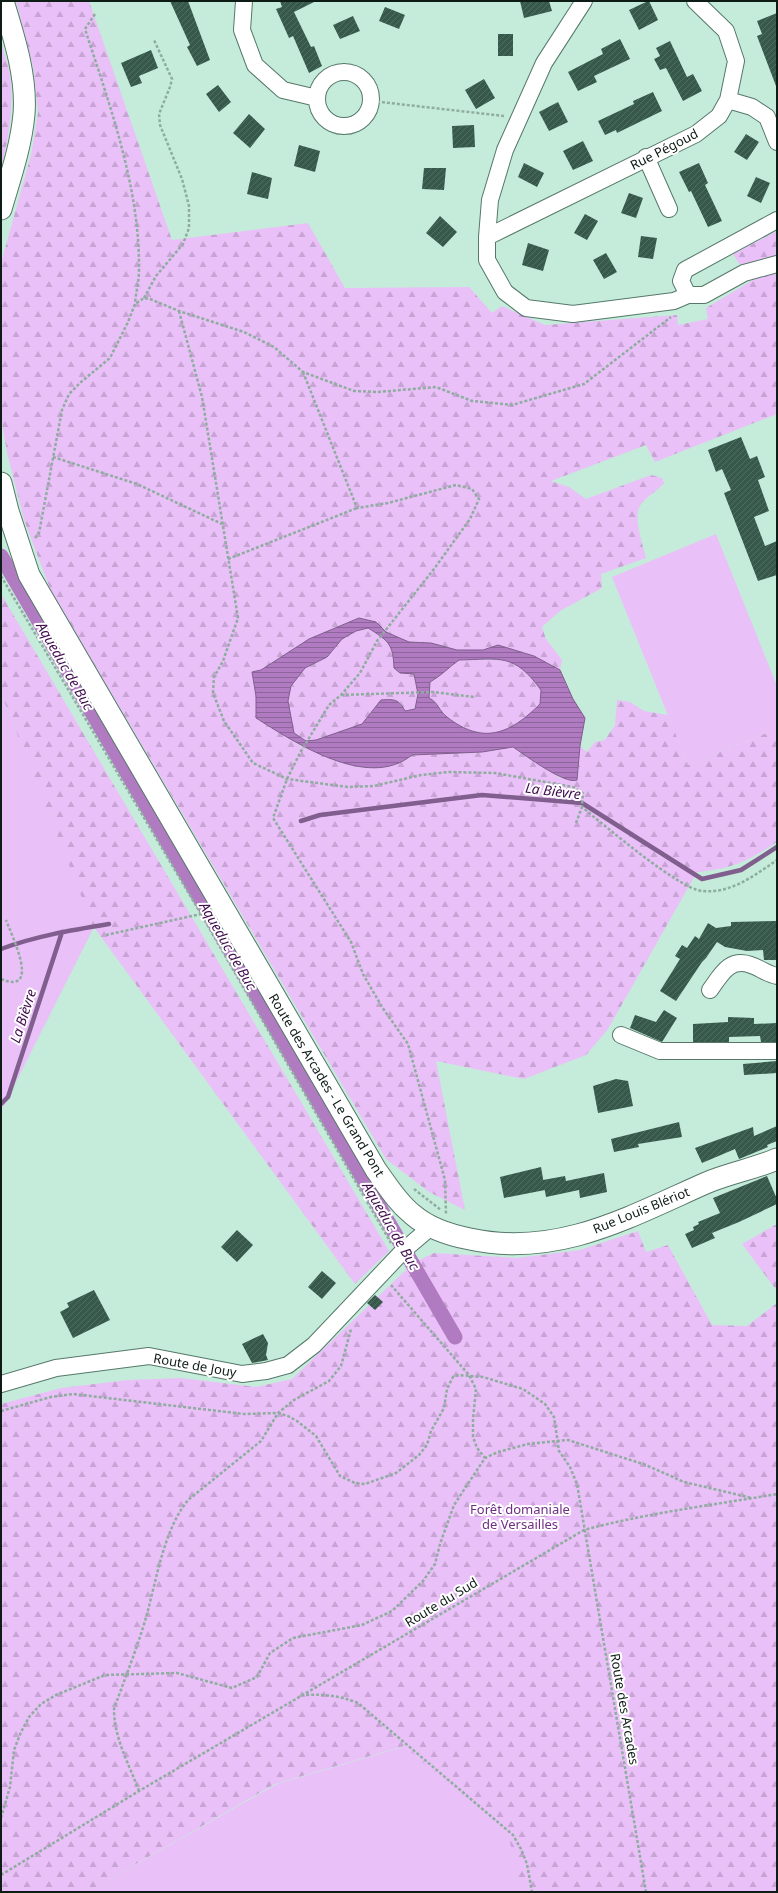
<svg xmlns="http://www.w3.org/2000/svg" width="778" height="1893" font-family="'Noto Sans',sans-serif">
<defs>
<pattern id="forest-firs" width="22" height="20" patternUnits="userSpaceOnUse"><rect width="22" height="20" fill="#eac0f8"/><path d="M5 1l3.5 6h-7zM16 11l3.5 6h-7z" fill="#c8a4d4"/></pattern>
<pattern id="water-rules" width="6" height="5" patternUnits="userSpaceOnUse"><rect width="6" height="5" fill="#b17bc2"/><path d="M0 2.5h6" fill="none" stroke="#8e649d"/></pattern>
<pattern id="building-hatch" width="6" height="6" patternUnits="userSpaceOnUse"><rect width="6" height="6" fill="#37594b"/><path d="M-1 1l2-2M0 6l6-6M5 7l2-2" fill="none" stroke="#516d61"/></pattern>
</defs>
<rect width="100%" height="100%" fill="#c5ecda"/>
<path fill="#eac0f8" d="M 716,534 L 777,686 L 777,729 L 688,765 L 612,577 Z
M 1,693 L 94,927 L 4,1106 L 1,1108 Z
M 406,1746 L 510,1836 L 520,1892 L 87,1892 L 277,1784 Z"/>
<path fill="url(#forest-firs)" d="M 16,1 L 89,1 L 172,240 L 308,223 L 345,288 L 469,287 L 492,313 L 502,306 L 545,325 L 677,315 L 678,325 L 708,319 L 706,308 L 758,277 L 777,273 L 777,414 L 655,462 L 646,445 L 551,481 L 569,487 L 586,499 L 651,475 L 662,478 L 664,483 C 658,491 647,496 641,504 C 632,516 643,545 646,558 L 601,574 L 602,588 L 560,611 L 542,627 L 546,639 L 562,660 L 560,670 L 534,656 L 498,645 L 483,650 L 457,650 L 431,643 L 409,642 L 386,632 L 376,622 L 359,618 L 309,639 L 261,670 L 252,672 L 256,696 L 256,718 L 304,748 L 405,761 L 412,755 L 482,752 L 513,747 L 560,778 L 577,779 L 580,746 L 587,752 L 595,742 L 605,740 L 615,725 L 617,700 L 630,702 L 644,711 L 668,715 L 688,765 L 777,729 L 777,842 C 748,861 733,869 697,872 L 608,1029 L 586,1055 L 524,1079 L 436,1061 L 465,1210 L 429,1192 L 386,1159 L 51,591 L 24,520 L 7,452 L 1,418 L 1,263 L 31,155 L 38,113 L 33,66 Z
M 1,42 C 4,53 8,64 10,75 C 14,105 9,139 1,168 Z
M 777,231 L 777,259 L 742,268 L 733,254 Z
M 1,594 L 389,1251 L 355,1284 L 93,926 L 1,693 Z
M 368,628 C 391,642 393,648 400,673 L 414,674 L 418,694 L 415,709 L 405,711 L 401,703 L 381,700 L 362,724 L 316,740 L 306,741 L 294,733 L 288,701 L 291,686 L 305,668 L 327,657 L 342,639 L 356,631 Z
M 459,660 C 502,660 513,653 541,690 L 540,704 C 511,733 484,746 447,717 C 439,711 439,701 428,698 L 430,682 C 441,676 449,667 459,660 Z
M 777,1224 L 777,1291 L 742,1244 Z
M 638,1231 L 646,1252 L 668,1245 L 712,1325 L 747,1326 L 777,1303 L 777,1892 L 520,1892 L 509,1837 L 404,1746 L 275,1784 L 87,1892 L 1,1892 L 1,1404 L 61,1388 L 128,1380 L 181,1378 L 256,1387 L 292,1379 L 413,1263 L 434,1253 L 517,1258 L 580,1250 Z"/>
<path fill="url(#water-rules)" stroke="#805e8e" fill-rule="evenodd" d="M 359,618 L 376,622 L 386,632 L 409,642 L 431,643 L 457,650 L 483,650 L 498,645 L 534,656 L 560,670 L 573,699 L 585,718 L 580,746 L 577,780 C 565,785 525,755 513,747 L 482,752 L 412,755 C 368,791 294,742 256,718 L 256,696 L 252,672 L 261,670 L 309,639 ZM 368,628 C 389,641 393,644 394,668 L 400,673 L 414,674 L 418,694 L 415,709 L 405,711 C 399,699 394,699 381,700 L 362,724 L 316,740 L 306,741 L 294,733 L 288,701 L 291,686 L 305,668 L 327,657 L 342,639 L 356,631 ZM 459,660 C 501,659 514,653 541,690 L 540,704 C 511,733 484,746 447,717 C 439,711 438,702 429,698 L 430,682 C 441,676 449,667 459,660 Z"/>
<g fill="none" stroke-linecap="round" stroke-linejoin="round">
<path stroke="#805e8e" stroke-width="4.5" d="M 301,821 L 320,815 L 482,795 L 582,803 L 702,879 L 741,870 L 777,847
M 1,949 C 36,936 72,930 109,924
M 1,1104 L 8,1097 L 62,932"/>
<path stroke="#b17bc2" stroke-width="15" d="M 1,556 L 455,1337"/>
</g>
<path fill="url(#building-hatch)" d="M 170,1 L 188,1 L 210,60 L 197,66 L 187,47 L 190,45 Z
M 280,1 L 316,1 L 294,12 L 311,47 L 314,46 L 322,66 L 309,73 L 293,36 L 289,38 L 276,9 L 282,7 Z
M 520,1 L 549,1 L 552,11 L 524,18 Z
M 648,1 L 649,1 L 658,20 L 639,30 L 629,10 Z
M 385,7 L 405,15 L 399,29 L 379,21 Z
M 777,13 L 777,86 L 776,86 L 757,36 L 762,34 L 757,21 Z
M 353,16 L 360,31 L 340,39 L 333,25 Z
M 498,34 L 513,34 L 513,56 L 498,56 Z
M 620,39 L 630,59 L 594,76 L 597,82 L 578,91 L 568,72 L 603,54 L 601,49 Z
M 670,41 L 687,77 L 693,74 L 702,91 L 683,101 L 666,68 L 660,70 L 654,59 L 660,56 L 656,48 Z
M 151,50 L 158,68 L 139,76 L 142,83 L 131,87 L 121,63 Z
M 484,79 L 495,98 L 476,109 L 465,90 Z
M 218,85 L 231,102 L 219,112 L 206,94 Z
M 653,92 L 662,111 L 617,133 L 616,130 L 605,135 L 598,121 L 634,104 L 633,101 Z
M 558,102 L 568,122 L 549,131 L 539,112 Z
M 249,114 L 265,129 L 250,148 L 233,133 Z
M 474,125 L 475,147 L 453,148 L 452,126 Z
M 746,134 L 759,142 L 747,160 L 734,152 Z
M 583,141 L 593,161 L 573,170 L 563,151 Z
M 299,145 L 320,151 L 315,172 L 294,166 Z
M 524,163 L 544,173 L 537,187 L 518,177 Z
M 699,163 L 708,183 L 705,185 L 722,221 L 708,227 L 691,191 L 689,192 L 679,172 Z
M 424,168 L 446,168 L 444,190 L 422,189 Z
M 252,172 L 272,178 L 268,199 L 247,194 Z
M 756,177 L 770,183 L 761,203 L 747,196 Z
M 629,193 L 643,198 L 636,218 L 621,213 Z
M 585,214 L 598,221 L 587,240 L 574,233 Z
M 440,216 L 457,232 L 443,247 L 426,233 Z
M 641,236 L 657,238 L 653,259 L 638,257 Z
M 528,243 L 549,250 L 543,271 L 522,265 Z
M 606,253 L 617,272 L 604,279 L 593,260 Z
M 741,437 L 750,459 L 757,456 L 765,477 L 758,480 L 769,511 L 754,517 L 765,546 L 777,541 L 777,575 L 758,581 L 724,493 L 731,490 L 722,469 L 716,472 L 708,450 Z
M 777,921 L 777,960 L 764,960 L 763,950 L 747,951 L 725,947 L 717,942 L 706,958 L 702,962 L 676,1001 L 660,991 L 680,959 L 675,956 L 682,945 L 687,948 L 695,936 L 699,939 L 708,923 L 716,928 L 731,926 L 731,922 Z
M 664,1010 L 677,1018 L 662,1042 L 630,1028 L 635,1015 L 656,1022 Z
M 728,1017 L 754,1018 L 754,1024 L 777,1023 L 777,1042 L 761,1042 L 760,1036 L 729,1037 L 729,1042 L 693,1042 L 693,1024 L 728,1022 Z
M 777,1061 L 777,1073 L 744,1075 L 743,1064 Z
M 616,1079 L 628,1081 L 633,1106 L 598,1113 L 593,1086 Z
M 679,1122 L 682,1137 L 638,1144 L 639,1147 L 614,1152 L 611,1139 Z
M 777,1126 L 777,1141 L 767,1145 L 768,1147 L 739,1159 L 735,1149 L 702,1163 L 695,1148 L 753,1127 L 754,1136 Z
M 541,1167 L 545,1190 L 504,1198 L 500,1177 Z
M 604,1173 L 607,1192 L 580,1198 L 579,1190 L 546,1197 L 543,1180 L 565,1176 L 566,1181 Z
M 767,1176 L 777,1199 L 777,1204 L 739,1222 L 712,1233 L 715,1238 L 692,1248 L 685,1234 L 694,1230 L 693,1227 L 699,1224 L 698,1222 L 720,1213 L 713,1198 Z
M 237,1230 L 253,1245 L 237,1262 L 221,1247 Z
M 322,1271 L 336,1283 L 322,1299 L 308,1287 Z
M 94,1290 L 110,1320 L 73,1338 L 60,1312 L 69,1307 L 67,1303 Z
M 375,1295 L 383,1302 L 375,1310 L 367,1303 Z
M 263,1334 L 268,1343 L 266,1355 L 268,1360 L 252,1363 L 242,1344 Z"/>
<g fill="none" stroke-linecap="round" stroke-linejoin="round">
<g stroke="#557869" stroke-width="18">
<path id="minor" d="M 244,1 L 242,30 L 255,65 L 283,90 L 317,98
M 584,1 L 544,63 L 505,150 L 490,200 L 487,237 L 487,260 L 505,292 L 526,308 L 573,314 L 674,301 L 688,295
M317 99a27 27 0 1 1 54 0a27 27 0 1 1-54 0Z
M 728,100 L 752,107 L 767,117 L 777,142
M 646,157 L 669,209
M 777,220 L 685,270 L 681,281 L 688,295 L 704,295 L 744,273 L 777,264
M 487,237 L 696,134 L 719,116 L 728,100 L 736,61 L 726,31 L 695,1
M 710,990 C 721,975 729,957 751,965 C 760,968 767,974 777,976
M 621,1035 L 660,1051 L 777,1051
M 1,1384 L 56,1368 L 149,1356 L 242,1374 L 266,1371 L 288,1365 L 314,1345 L 404,1250 L 431,1227"/>
</g>
<g stroke="#557869" stroke-width="23">
<path id="major" d="M 1,209 C 10,178 21,147 24,114 C 27,77 14,37 3,1
M 1,483 L 8,511 L 29,575 L 376,1170 C 387,1185 397,1202 412,1214 C 428,1228 449,1235 470,1239 C 557,1258 629,1217 706,1183 C 729,1173 754,1169 777,1159"/>
</g>
<path stroke="#8ead9f" stroke-width="2.5" stroke-dasharray="3 2" stroke-linecap="butt" d="M 95,14 L 85,29 C 110,106 140,188 139,270 C 139,281 136,292 135,303
M 372,101 L 504,116
M 144,298 L 156,276 L 183,244 L 189,228 L 189,206 L 182,179 L 160,125 L 159,114 L 170,87 L 172,79 L 154,40
M 179,311 L 202,397 L 238,618 L 223,661 L 214,677 L 213,693 L 224,721 L 253,763 L 287,779 L 348,787 L 374,786 L 421,775 L 449,772 L 495,773 L 573,787 L 583,793 L 582,807 C 604,825 679,889 702,891 C 731,894 755,875 777,860
M 303,372 L 357,508 L 388,503 L 456,485 L 472,489 L 479,499 L 470,519 L 434,569 L 377,641 L 360,673 L 341,695 L 329,705 L 300,753 L 287,779 L 273,818 L 351,942 L 363,974 L 382,1007 L 408,1044 L 445,1180 L 446,1214
M 53,457 L 137,484 L 222,524
M 35,538 L 39,533 L 62,410 L 69,394 L 81,382 L 110,358 L 128,322 L 135,304 L 144,298 L 150,299 L 179,311 L 244,332 L 274,347 L 303,372 L 354,391 L 378,392 L 436,387 L 472,401 L 512,405 L 584,384 L 671,317
M 228,559 L 357,508
M 1,576 L 201,914 L 391,1243
M 341,695 L 433,692 L 474,697
M 576,823 L 582,807
M 106,935 L 201,914
M 1,979 C 42,996 11,934 6,920
M 414,1189 L 441,1210
M 391,1285 L 469,1375 L 476,1389 L 473,1419 L 473,1437 L 477,1448 L 485,1458
M 1,1411 L 51,1397 L 73,1394 L 244,1414 L 278,1413 L 288,1416 L 297,1421 L 316,1436 L 340,1476 L 355,1483 L 365,1484 L 396,1473 L 419,1455 L 427,1445 L 431,1431 L 444,1408 L 447,1389 L 453,1377 L 458,1375 L 483,1377 L 523,1389 L 545,1404 L 554,1417 L 559,1451 L 570,1467 L 577,1484 L 646,1892
M 306,1695 C 326,1694 340,1696 358,1703 L 513,1835 L 521,1849 L 527,1864 L 532,1892
M 139,1791 C 129,1764 114,1738 114,1709 C 125,1678 138,1646 147,1614 C 157,1577 164,1530 188,1500 L 261,1441 L 278,1413 L 294,1400 L 329,1381 L 341,1366 L 351,1329
M 1,1818 L 10,1787 L 14,1750 L 21,1732 L 29,1717 L 41,1704 L 56,1695 L 105,1675 L 177,1673 L 232,1688 L 257,1677 L 270,1653 L 293,1638 L 362,1625 L 392,1611 L 423,1581 L 435,1564 L 440,1544 L 454,1505 L 485,1458 L 498,1452 L 528,1444 L 568,1440 L 646,1465 L 684,1482 L 752,1498
M 1,1875 L 139,1791 L 584,1530 C 647,1513 713,1505 777,1494"/>
<use href="#minor" stroke="#fff" stroke-width="16"/>
<use href="#major" stroke="#fff" stroke-width="21"/>
</g>
<g text-anchor="middle" stroke-width="4" stroke-linejoin="round" paint-order="stroke">
<g font-size="13" fill="#0e1c16" stroke="#fff">
<text transform="translate(664 149) rotate(-27)" y="5">Rue Pégoud</text>
<text transform="translate(327 1085) rotate(59)" y="5">Route des Arcades - Le Grand Pont</text>
<text transform="translate(641 1210) rotate(-22)" y="5">Rue Louis Blériot</text>
<text transform="translate(195 1365) rotate(10)" y="5">Route de Jouy</text>
<text transform="translate(441 1602) rotate(-31)" y="5">Route du Sud</text>
<text transform="translate(625 1709) rotate(80)" y="5">Route des Arcades</text>
</g>
<g font-size="13" fill="#6f2d83" stroke="#fff">
<text x="520" y="1514">Forêt domaniale<tspan x="520" dy="15">de Versailles</tspan></text>
</g>
<g font-size="14" font-style="italic" fill="#410d4f" stroke="#fff">
<text transform="translate(65 666) rotate(60)" y="5">Aqueduc de Buc</text>
<text transform="translate(553 791) rotate(7)" y="5">La Bièvre</text>
<text transform="translate(228 946) rotate(60)" y="5">Aqueduc de Buc</text>
<text transform="translate(23 1016) rotate(-72)" y="5">La Bièvre</text>
<text transform="translate(391 1226) rotate(60)" y="5">Aqueduc de Buc</text>
</g>
</g>
<rect width="778" height="1893" fill="none" stroke="#0e1c16" stroke-width="4"/>
</svg>
